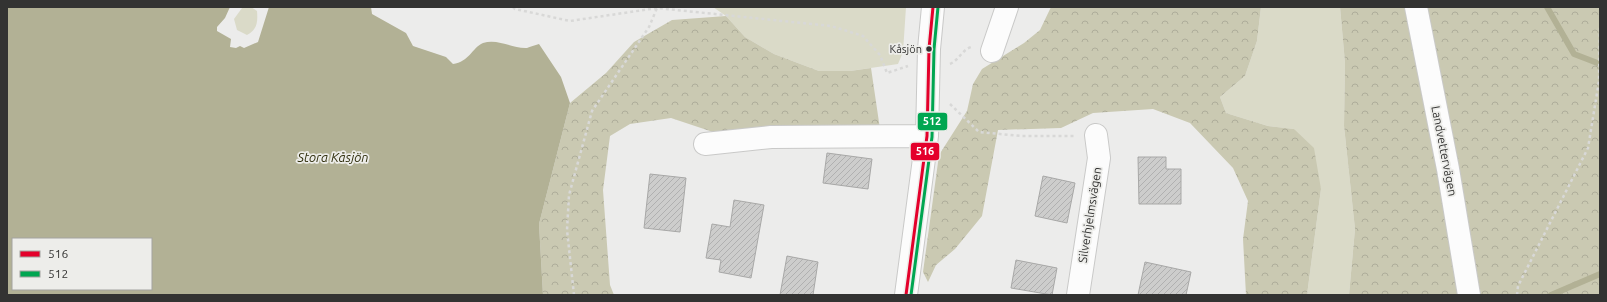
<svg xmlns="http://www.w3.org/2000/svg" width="1607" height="302" font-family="Ubuntu,sans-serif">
<defs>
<pattern id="forest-crowns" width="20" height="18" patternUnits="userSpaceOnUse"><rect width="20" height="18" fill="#cac9b2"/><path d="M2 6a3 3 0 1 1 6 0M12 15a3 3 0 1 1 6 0" fill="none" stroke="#aead9a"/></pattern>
<pattern id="building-hatch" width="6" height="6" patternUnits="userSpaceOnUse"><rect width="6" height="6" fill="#cdcdcc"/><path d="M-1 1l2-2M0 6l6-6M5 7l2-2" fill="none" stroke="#b0b0b0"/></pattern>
</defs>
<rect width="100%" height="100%" fill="#ececeb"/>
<path fill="#dadac8" d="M 251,7 L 257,11 C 258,22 257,30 247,35 L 237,30 L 234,19 L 242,8 Z
M 713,7 L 906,7 L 903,52 L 898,64 L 850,71 L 819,71 L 774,54 L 745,37 L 726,16 Z
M 1261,7 L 1340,7 L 1345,63 L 1344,126 L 1355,229 L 1349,295 L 1307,295 L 1321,189 L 1294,129 L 1268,126 L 1226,113 L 1220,97 L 1245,76 L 1257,41 Z"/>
<path fill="url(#forest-crowns)" d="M 1051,7 L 1261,7 L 1257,41 L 1245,76 L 1220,97 L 1226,113 L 1268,126 L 1294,129 L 1314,148 L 1321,189 L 1307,295 L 1246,295 L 1243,239 L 1248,201 L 1233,168 L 1190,123 L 1153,109 L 1093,113 L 1061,128 L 998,130 L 982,216 L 955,249 L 936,265 L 928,282 L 923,272 L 939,155 L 967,111 L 973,84 L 982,69 L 1024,43 L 1040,30 Z
M 1340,7 L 1600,7 L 1600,295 L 1349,295 L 1355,229 L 1344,126 L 1345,63 Z
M 726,16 L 745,37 L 774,54 L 819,71 L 850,71 L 871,68 L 880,129 L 713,132 L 671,118 L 630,124 L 610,136 L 603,190 L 610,285 L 614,295 L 543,295 L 539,224 L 570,103 L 606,73 L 634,42 L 672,20 Z"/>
<path fill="#b2b195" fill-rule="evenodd" d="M 7,7 L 230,7 L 225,18 L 217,27 L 217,31 L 231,39 L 230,47 L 236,48 L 240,46 L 244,48 L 258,42 L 269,7 L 371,7 L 372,14 L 406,33 L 413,46 L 446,57 L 453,64 C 469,62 472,48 483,43 C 498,38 513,49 527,48 C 530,47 535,45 539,44 L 561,77 L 570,103 L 539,224 L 543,295 L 7,295 ZM 13,239 L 151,239 L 151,289 L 13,289 Z"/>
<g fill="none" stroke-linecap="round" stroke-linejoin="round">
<path stroke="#b2b195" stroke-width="6" d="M 1547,7 L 1574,54 L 1600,64
M 1551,295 L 1600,274"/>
</g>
<path fill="url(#building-hatch)" stroke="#a8a8a7" d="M 827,153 L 872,159 L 868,189 L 823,183 Z
M 1138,157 L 1166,157 L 1166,169 L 1181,169 L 1181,204 L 1139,204 Z
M 650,174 L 686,178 L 680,232 L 644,228 Z
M 1043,176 L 1075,183 L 1067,223 L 1035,216 Z
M 734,200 L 764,205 L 751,278 L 719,272 L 721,260 L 706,258 L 712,224 L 730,227 Z
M 787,256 L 818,262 L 813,295 L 780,295 Z
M 1016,260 L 1057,268 L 1052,295 L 1011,288 Z
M 1145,262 L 1191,272 L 1186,295 L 1138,295 Z"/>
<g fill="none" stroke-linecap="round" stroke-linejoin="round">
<g stroke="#c9c9c8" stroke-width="24">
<path id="minor" d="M 1416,7 L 1448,169 L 1469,295
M 992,51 L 1007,7
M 705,144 L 771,137 L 927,136
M 906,295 L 927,136 L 929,49 L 933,7
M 1078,295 L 1099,158 L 1096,135"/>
</g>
<path stroke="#d8d8d7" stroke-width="2.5" stroke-dasharray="3 3" stroke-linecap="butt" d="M 513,7 L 515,9 L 570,21 L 657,8 L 831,26 L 863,36 L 880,55 L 887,73 L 908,66
M 950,64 C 959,60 962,50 971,47
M 950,104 L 979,132 L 1021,136 L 1075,136
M 574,295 L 567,230 L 569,195 L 592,111 L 649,27 L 657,8
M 1517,295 L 1518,286 L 1588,148 L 1599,81 L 1600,25"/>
<use href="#minor" stroke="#fcfcfc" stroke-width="22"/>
<g stroke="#ededea" stroke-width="6">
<path id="bus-1" d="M 906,295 L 927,136 L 929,49 L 933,7"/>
</g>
<g stroke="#ededea" stroke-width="6">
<path id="bus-2" d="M 911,295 L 932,137 L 934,49 L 938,7"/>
</g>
<use href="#bus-1" stroke="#e4002b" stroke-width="3"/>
<use href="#bus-2" stroke="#00a651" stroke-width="3"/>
</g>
<circle fill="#333332" stroke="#ededea" stroke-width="1.5" cx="929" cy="49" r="3.5"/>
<g text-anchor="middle" stroke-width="3.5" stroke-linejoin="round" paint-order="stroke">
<g font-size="11" fill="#333332" stroke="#ededea" text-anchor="end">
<text x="922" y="53">Kåsjön</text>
</g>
<g font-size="12" fill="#333332" stroke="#ededea">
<text transform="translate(1444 151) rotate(79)" y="4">Landvettervägen</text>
<text transform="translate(1090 215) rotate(-81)" y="4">Silverhjelmsvägen</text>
</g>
<g font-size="13" font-style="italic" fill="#2f2e0c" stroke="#ededea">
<text x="333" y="162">Stora Kåsjön</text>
</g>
</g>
<g stroke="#ededea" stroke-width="1.5">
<rect x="917" y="112" width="31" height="19" rx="4" fill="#00a651"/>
<rect x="910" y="142" width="30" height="19" rx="4" fill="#e4002b"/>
</g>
<g font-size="11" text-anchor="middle" font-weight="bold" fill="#fff">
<text x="932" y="125">512</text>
<text x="925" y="155">516</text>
</g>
<rect width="1607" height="302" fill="none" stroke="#333332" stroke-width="16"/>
<rect x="12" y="238" width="140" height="52" fill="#ededea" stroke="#a3a3a0"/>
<rect x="20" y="251" width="20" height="6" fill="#e4002b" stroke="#a3a3a0"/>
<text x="48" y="258" font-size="12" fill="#333332">516</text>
<rect x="20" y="271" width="20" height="6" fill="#00a651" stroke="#a3a3a0"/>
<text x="48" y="278" font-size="12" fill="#333332">512</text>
</svg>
